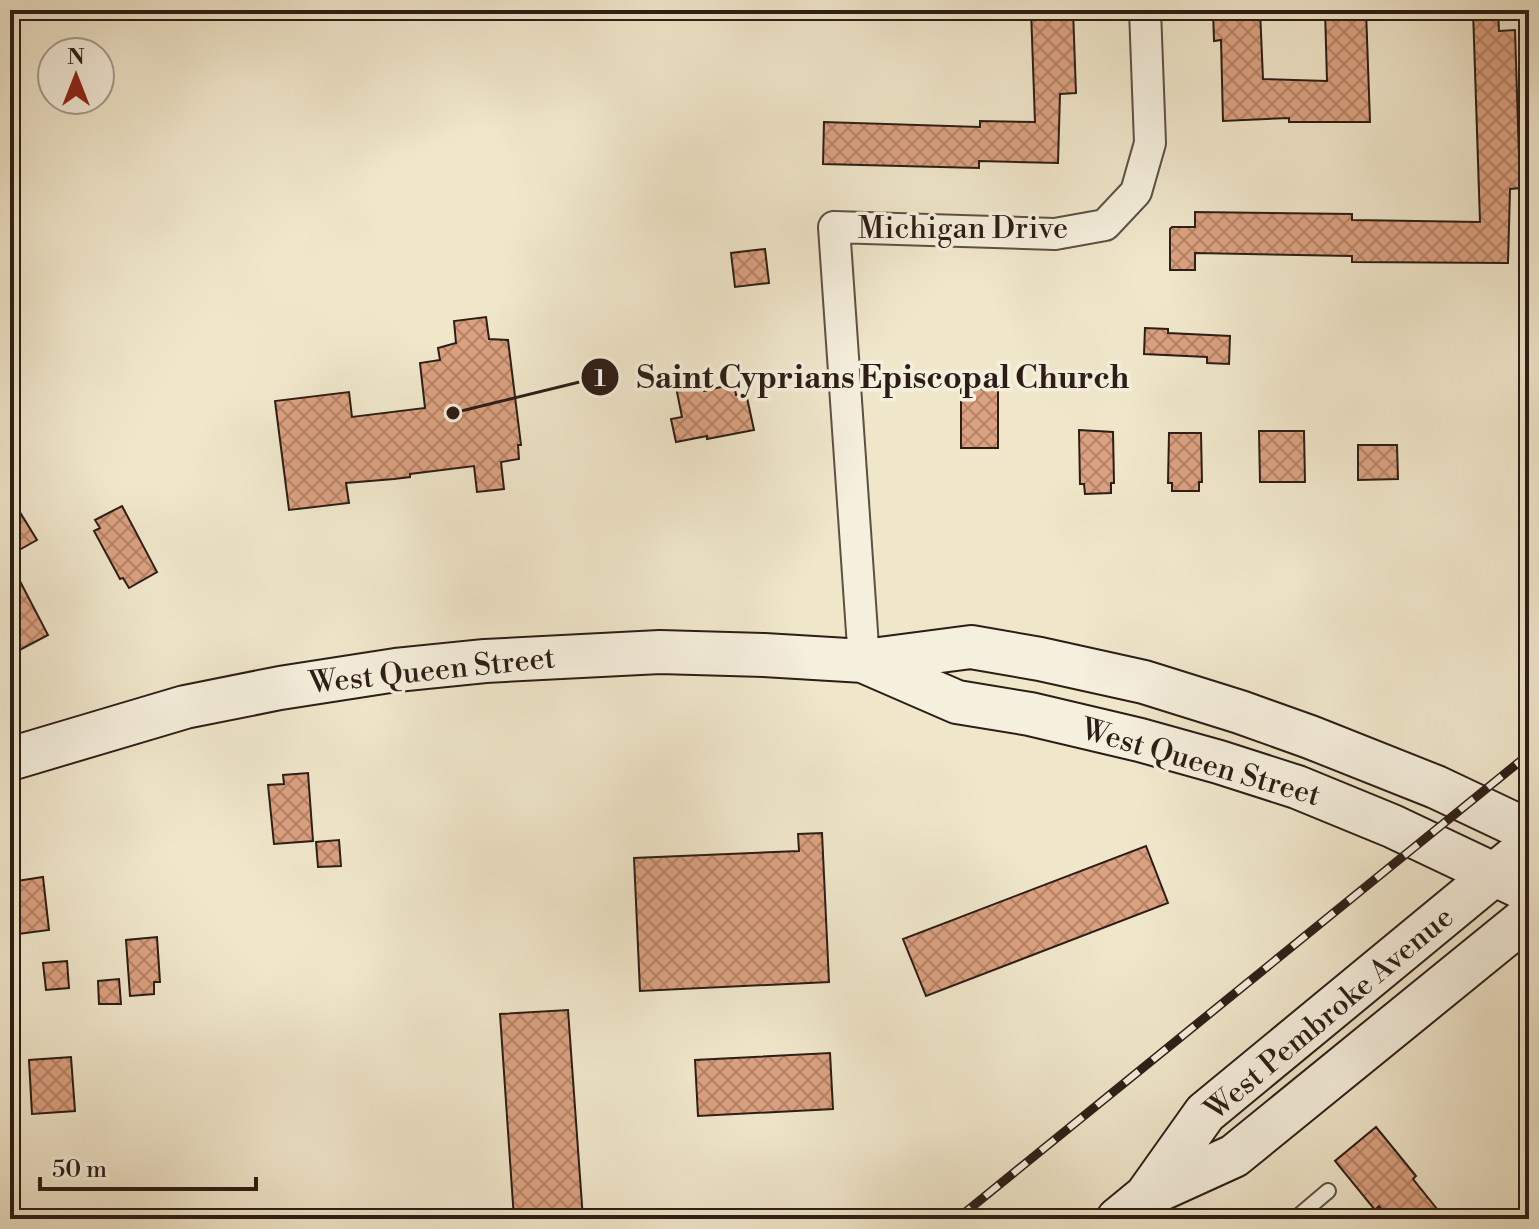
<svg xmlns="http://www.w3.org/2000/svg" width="1539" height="1229" font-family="'Libre Bodoni',serif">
<defs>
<pattern id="building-cross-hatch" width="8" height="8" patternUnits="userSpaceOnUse" patternTransform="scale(2)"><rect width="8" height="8" fill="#dca180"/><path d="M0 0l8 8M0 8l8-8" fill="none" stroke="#b38368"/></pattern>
</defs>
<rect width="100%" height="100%" fill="#f0e7cb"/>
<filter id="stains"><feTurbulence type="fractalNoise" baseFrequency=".0025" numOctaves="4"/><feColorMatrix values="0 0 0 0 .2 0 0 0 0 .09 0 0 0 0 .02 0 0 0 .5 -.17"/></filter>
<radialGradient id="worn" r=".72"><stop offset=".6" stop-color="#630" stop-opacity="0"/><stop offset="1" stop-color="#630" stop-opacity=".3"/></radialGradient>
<path fill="url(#building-cross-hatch)" stroke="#2c1d16" stroke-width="2" d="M 1031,10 L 1073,10 L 1076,93 L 1060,94 L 1058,163 L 979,161 L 979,168 L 823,164 L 824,122 L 980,127 L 980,121 L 1035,122 Z
M 1213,10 L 1260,10 L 1263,79 L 1327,81 L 1325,10 L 1366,10 L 1370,122 L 1289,122 L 1289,118 L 1223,121 L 1221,40 L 1214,41 Z
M 1473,10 L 1498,10 L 1499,31 L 1515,30 L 1520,188 L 1510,189 L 1508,263 L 1352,262 L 1352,256 L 1195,253 L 1195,270 L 1170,270 L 1170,229 L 1172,227 L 1195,227 L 1195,212 L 1352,214 L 1352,220 L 1480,222 Z
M 765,249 L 769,283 L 735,287 L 731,253 Z
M 486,317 L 489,339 L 508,340 L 521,445 L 518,445 L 519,459 L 501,462 L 504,489 L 477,492 L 474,466 L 410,474 L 410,477 L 394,479 L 346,483 L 349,503 L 289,510 L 275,401 L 349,392 L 352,417 L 425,408 L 420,363 L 440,360 L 438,348 L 456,343 L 454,321 Z
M 1145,328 L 1168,329 L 1168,333 L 1230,336 L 1229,364 L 1207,363 L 1207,357 L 1144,354 Z
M 700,377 L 704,391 L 734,384 L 736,395 L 746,393 L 754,430 L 707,439 L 707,436 L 676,442 L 671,419 L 682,417 L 675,382 Z
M 961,377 L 998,377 L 998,448 L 961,448 Z
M 1079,430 L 1113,432 L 1114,483 L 1111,483 L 1111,493 L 1085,494 L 1084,484 L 1080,484 Z
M 1259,431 L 1304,431 L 1305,482 L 1260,482 Z
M 1169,433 L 1201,433 L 1202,482 L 1199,482 L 1199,491 L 1172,491 L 1172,483 L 1168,483 Z
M 1358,445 L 1397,445 L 1398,479 L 1358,480 Z
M 10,496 L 37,540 L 10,555 Z
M 122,506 L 157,572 L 129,588 L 123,578 L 120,579 L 94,531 L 100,528 L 95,520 Z
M 10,562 L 48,635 L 10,655 Z
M 308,773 L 313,841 L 274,844 L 268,785 L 284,784 L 283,775 Z
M 822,833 L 829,982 L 640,991 L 634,858 L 799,851 L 798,834 Z
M 339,840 L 341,866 L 318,867 L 316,842 Z
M 1146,846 L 1168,903 L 926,996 L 903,939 Z
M 43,877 L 49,930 L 10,935 L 10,882 Z
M 157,937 L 160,982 L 154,982 L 154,994 L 130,996 L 126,940 Z
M 67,961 L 69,988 L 46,990 L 43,963 Z
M 119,979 L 121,1004 L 99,1004 L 98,981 Z
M 568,1010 L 583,1219 L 514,1219 L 500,1014 Z
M 830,1053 L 833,1109 L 698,1116 L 695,1060 Z
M 71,1057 L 75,1111 L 32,1114 L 29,1060 Z
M 1376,1127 L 1416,1176 L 1413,1179 L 1445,1219 L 1389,1219 L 1379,1206 L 1375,1210 L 1335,1161 Z"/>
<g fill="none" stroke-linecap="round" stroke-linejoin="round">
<g stroke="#5d5043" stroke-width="18">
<path id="service" d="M 1295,1219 L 1328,1191"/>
</g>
<g stroke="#5d5043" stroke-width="34">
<path id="minor" d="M 864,661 L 834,227 L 1055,234 L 1105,225 L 1136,192 L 1150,143 L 1145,10"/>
</g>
<g stroke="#2c1d16" stroke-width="46">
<path id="secondary" d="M 865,662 L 957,702 L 1030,714 L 1140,740 L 1219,762 L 1297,787 L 1392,826 L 1529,891
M 10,759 L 185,707 L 280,688 L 396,670 L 485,661 L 660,652 L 764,655 L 864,661 L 971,647 L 1040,659 L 1144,682 L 1240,712 L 1310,737 L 1436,787 L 1529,831
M 1146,1196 L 1205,1113 L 1513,859
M 1118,1219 L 1146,1196 L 1234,1156 L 1529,916"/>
</g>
<use href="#service" stroke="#f5efdd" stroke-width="14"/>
<use href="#minor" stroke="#f5efdd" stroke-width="30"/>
<use href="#secondary" stroke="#f5efdd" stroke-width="42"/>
<g stroke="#2c1d16" stroke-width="9">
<path id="rail" d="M 957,1219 L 1529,754"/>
</g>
<use href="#rail" stroke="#f5efdd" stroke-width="6" stroke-dasharray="18" stroke-linecap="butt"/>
</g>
<g text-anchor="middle" stroke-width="7" stroke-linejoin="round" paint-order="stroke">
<g font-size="30" fill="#2c1d16" stroke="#f5efdd">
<text x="963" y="238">Michigan Drive</text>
<text transform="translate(432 670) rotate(-6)" y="10">West Queen Street</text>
<text transform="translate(1201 762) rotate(16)" y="10">West Queen Street</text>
<text transform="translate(1329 1013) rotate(-40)" y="10">West Pembroke Avenue</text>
</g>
</g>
<path fill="none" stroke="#2c1d16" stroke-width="3" d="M453 413L600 377"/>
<g fill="#2c1d16" stroke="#f5efdd" stroke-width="3">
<circle cx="453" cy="413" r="8"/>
<circle cx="600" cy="377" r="20"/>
</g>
<g font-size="24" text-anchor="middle" font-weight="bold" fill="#fff">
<text x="600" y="386">1</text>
</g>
<g font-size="32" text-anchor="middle" font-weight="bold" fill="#2c1d16" stroke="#f5efdd" stroke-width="7" stroke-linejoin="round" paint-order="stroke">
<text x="883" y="388">Saint Cyprians Episcopal Church</text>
</g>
<rect width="1539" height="1229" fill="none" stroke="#f0e7cb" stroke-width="40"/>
<rect x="12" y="12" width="1515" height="1205" fill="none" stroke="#2c1d16" stroke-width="4"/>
<rect x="20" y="20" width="1499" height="1189" fill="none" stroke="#2c1d16" stroke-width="2"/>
<g transform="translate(76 76)"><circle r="38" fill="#f5efdd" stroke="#a59b8d" stroke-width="2"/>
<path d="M0-6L14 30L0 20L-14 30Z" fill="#8f2418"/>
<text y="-12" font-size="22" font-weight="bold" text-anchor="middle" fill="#2c1d16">N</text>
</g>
<path d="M40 1177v12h216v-12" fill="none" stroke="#2c1d16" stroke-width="4"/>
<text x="52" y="1177" font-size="24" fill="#2c1d16" stroke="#f5efdd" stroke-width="6" paint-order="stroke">50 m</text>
<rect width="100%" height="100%" filter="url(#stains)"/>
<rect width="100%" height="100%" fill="url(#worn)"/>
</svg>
